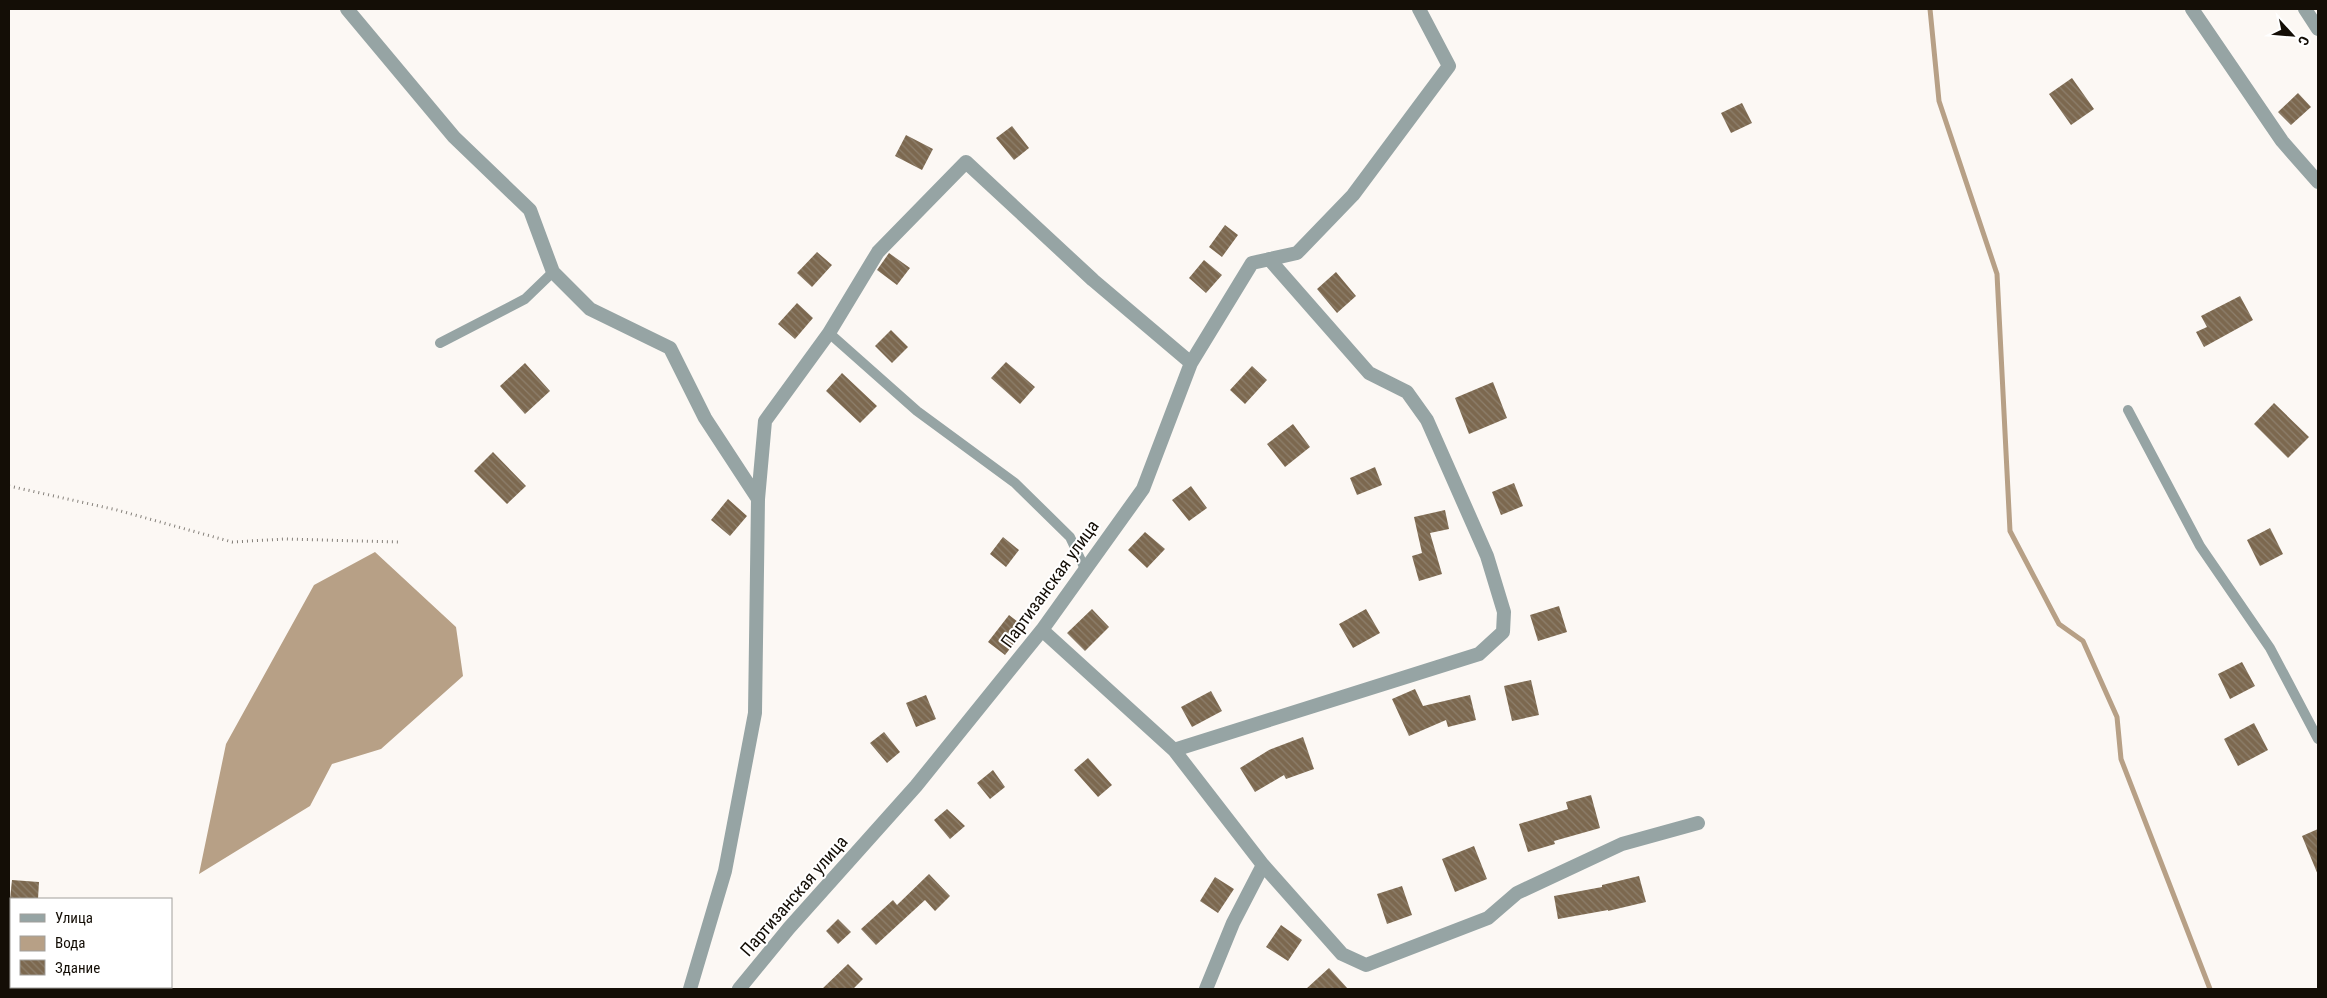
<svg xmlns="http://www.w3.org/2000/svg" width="2327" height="998" font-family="'Roboto Condensed',sans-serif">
<defs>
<pattern id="building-back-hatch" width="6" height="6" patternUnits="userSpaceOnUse" patternTransform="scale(1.25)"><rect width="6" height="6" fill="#7c684f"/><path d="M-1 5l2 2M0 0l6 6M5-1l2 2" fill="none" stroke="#8e806d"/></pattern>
</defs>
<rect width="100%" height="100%" fill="#fcf8f4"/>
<path fill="#b7a086" d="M 375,552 L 456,627 L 463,676 L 381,749 L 332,764 L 310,806 L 199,874 L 226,744 L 314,585 Z"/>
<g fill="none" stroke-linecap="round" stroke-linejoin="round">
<path stroke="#b7a086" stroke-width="5" d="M 1930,9 L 1939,101 L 1997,274 L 2010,531 L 2059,624 L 2083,641 L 2117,717 L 2121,759 L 2210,989"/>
</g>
<path fill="url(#building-back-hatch)" d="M 2072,78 L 2094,109 L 2071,125 L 2049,94 Z
M 2298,93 L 2311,107 L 2291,125 L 2278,112 Z
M 1742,103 L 1752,123 L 1731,133 L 1721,113 Z
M 1012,126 L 1029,148 L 1014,160 L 996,138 Z
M 906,135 L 933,149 L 922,170 L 895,156 Z
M 1225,225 L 1238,235 L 1222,257 L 1209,247 Z
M 817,252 L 832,265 L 812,287 L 797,273 Z
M 889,253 L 910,268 L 897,285 L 877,270 Z
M 1204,260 L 1222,275 L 1206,293 L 1189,278 Z
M 1336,272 L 1356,296 L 1337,313 L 1317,289 Z
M 2240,296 L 2253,320 L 2204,347 L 2196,332 L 2207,327 L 2201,316 Z
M 797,303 L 813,318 L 795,339 L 778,324 Z
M 891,330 L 908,347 L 892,363 L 875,346 Z
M 1006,362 L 1035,387 L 1020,404 L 991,378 Z
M 525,363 L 550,391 L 525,414 L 500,386 Z
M 1252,366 L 1267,380 L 1245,404 L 1230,390 Z
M 842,373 L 877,406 L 860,423 L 826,391 Z
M 1493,382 L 1507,418 L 1469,434 L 1455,398 Z
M 2274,403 L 2309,437 L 2288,458 L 2254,424 Z
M 1293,424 L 1310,447 L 1285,467 L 1267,444 Z
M 493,452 L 526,486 L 507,504 L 474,471 Z
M 1375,467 L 1382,485 L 1357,495 L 1350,478 Z
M 1514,483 L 1523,506 L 1501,515 L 1492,492 Z
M 1191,486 L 1207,508 L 1189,521 L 1172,500 Z
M 728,499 L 747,516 L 730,536 L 711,520 Z
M 1445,510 L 1449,529 L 1430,533 L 1442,574 L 1419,581 L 1412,556 L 1422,553 L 1414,517 Z
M 2270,528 L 2283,554 L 2260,566 L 2247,540 Z
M 1145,532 L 1165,549 L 1147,568 L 1128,550 Z
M 1003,537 L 1019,550 L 1006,567 L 990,554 Z
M 1559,606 L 1567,632 L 1538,641 L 1530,615 Z
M 1092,609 L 1109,627 L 1085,651 L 1067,633 Z
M 1366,609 L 1380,633 L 1353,648 L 1339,624 Z
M 1009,615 L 1026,628 L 1005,655 L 988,642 Z
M 2242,662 L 2255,686 L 2230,699 L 2218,674 Z
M 1531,680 L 1539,715 L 1512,721 L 1504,686 Z
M 1415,689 L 1423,706 L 1470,695 L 1476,720 L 1448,727 L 1446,720 L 1409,736 L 1392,699 Z
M 1211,691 L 1222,711 L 1192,727 L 1181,707 Z
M 926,695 L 936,719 L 916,727 L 906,703 Z
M 2254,723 L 2268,750 L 2238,766 L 2224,739 Z
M 884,732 L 900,752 L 887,763 L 870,743 Z
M 1303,737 L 1314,769 L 1286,779 L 1284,775 L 1255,792 L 1240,768 L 1269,750 Z
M 1088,758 L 1112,785 L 1098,797 L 1074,770 Z
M 993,770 L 1005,787 L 990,799 L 977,783 Z
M 1591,795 L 1600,828 L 1554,841 L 1555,844 L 1528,852 L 1519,824 L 1568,809 L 1566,802 Z
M 947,809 L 965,826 L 950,839 L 934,820 Z
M 2318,829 L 2318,875 L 2302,836 Z
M 1474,846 L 1487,879 L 1455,892 L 1442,859 Z
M 929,874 L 950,896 L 935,911 L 925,900 L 876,945 L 861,929 L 893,900 L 897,905 Z
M 1639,876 L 1646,902 L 1608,911 L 1608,910 L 1558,919 L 1554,896 L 1602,887 L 1602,885 Z
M 1215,877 L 1234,889 L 1218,913 L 1200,901 Z
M 12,880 L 39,882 L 38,899 L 10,899 Z
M 1402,886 L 1412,915 L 1387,924 L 1377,894 Z
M 838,919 L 851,932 L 838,944 L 826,931 Z
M 1281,925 L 1302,940 L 1288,961 L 1266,947 Z
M 848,964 L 863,979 L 853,989 L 822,989 Z
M 1329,968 L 1348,989 L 1306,989 Z"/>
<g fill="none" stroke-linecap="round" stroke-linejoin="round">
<path stroke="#85807a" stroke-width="3" stroke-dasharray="1 4" stroke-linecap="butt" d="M 9,486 L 117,510 L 232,542 L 285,539 L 398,542"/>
<path stroke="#96a4a4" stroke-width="10" d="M 829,333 L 917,411 L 1015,483 L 1070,537 L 1085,569
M 440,343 L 525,299 L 553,272
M 2128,410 L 2200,546 L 2270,648 L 2318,739"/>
<path stroke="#96a4a4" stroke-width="14" d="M 347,9 L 454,137 L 530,210 L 553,272 L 590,309 L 670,348 L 705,418 L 758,499
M 2192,9 L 2282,141 L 2318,182
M 2305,9 L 2318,29
M 1042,630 L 1174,750 L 1263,865 L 1342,954 L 1366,965 L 1488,918 L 1517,893 L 1622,844 L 1698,823
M 1174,750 L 1479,654 L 1503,632 L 1504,612 L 1487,556 L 1427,420 L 1407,392 L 1369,373 L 1269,259
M 690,989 L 725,871 L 755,713 L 758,499 L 765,421 L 829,333 L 878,252 L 966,162 L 1093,280 L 1191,363
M 739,989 L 789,928 L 916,786 L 1042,630 L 1143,489 L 1191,363 L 1252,263 L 1297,253 L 1353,195 L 1449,66 L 1419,9
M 1206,989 L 1233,923 L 1263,865"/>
</g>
<g text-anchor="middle" stroke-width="4" stroke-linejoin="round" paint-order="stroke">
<g font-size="18" fill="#140e06" stroke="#fff">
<text transform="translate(1050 584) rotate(-54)" y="6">Партизанская улица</text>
<text transform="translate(794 896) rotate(-49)" y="6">Партизанская улица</text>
</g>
</g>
<rect width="2327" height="998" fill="none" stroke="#140e06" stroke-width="20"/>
<rect x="10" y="898" width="162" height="90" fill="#ffffff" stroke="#a19f9b"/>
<rect x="20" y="914" width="25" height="8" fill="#96a4a4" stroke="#a19f9b"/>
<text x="55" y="923" font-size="15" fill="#140e06">Улица</text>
<rect x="20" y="936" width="25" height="15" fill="#b7a086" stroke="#a19f9b"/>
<text x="55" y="948" font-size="15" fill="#140e06">Вода</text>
<rect x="20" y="960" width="25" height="15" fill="url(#building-back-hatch)" stroke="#a19f9b"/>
<text x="55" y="973" font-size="15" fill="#140e06">Здание</text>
<g transform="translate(2292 35) rotate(116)" stroke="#ffffff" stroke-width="4" paint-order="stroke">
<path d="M0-4L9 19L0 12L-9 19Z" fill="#140e06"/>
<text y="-8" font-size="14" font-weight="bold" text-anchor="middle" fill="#140e06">С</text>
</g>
</svg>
